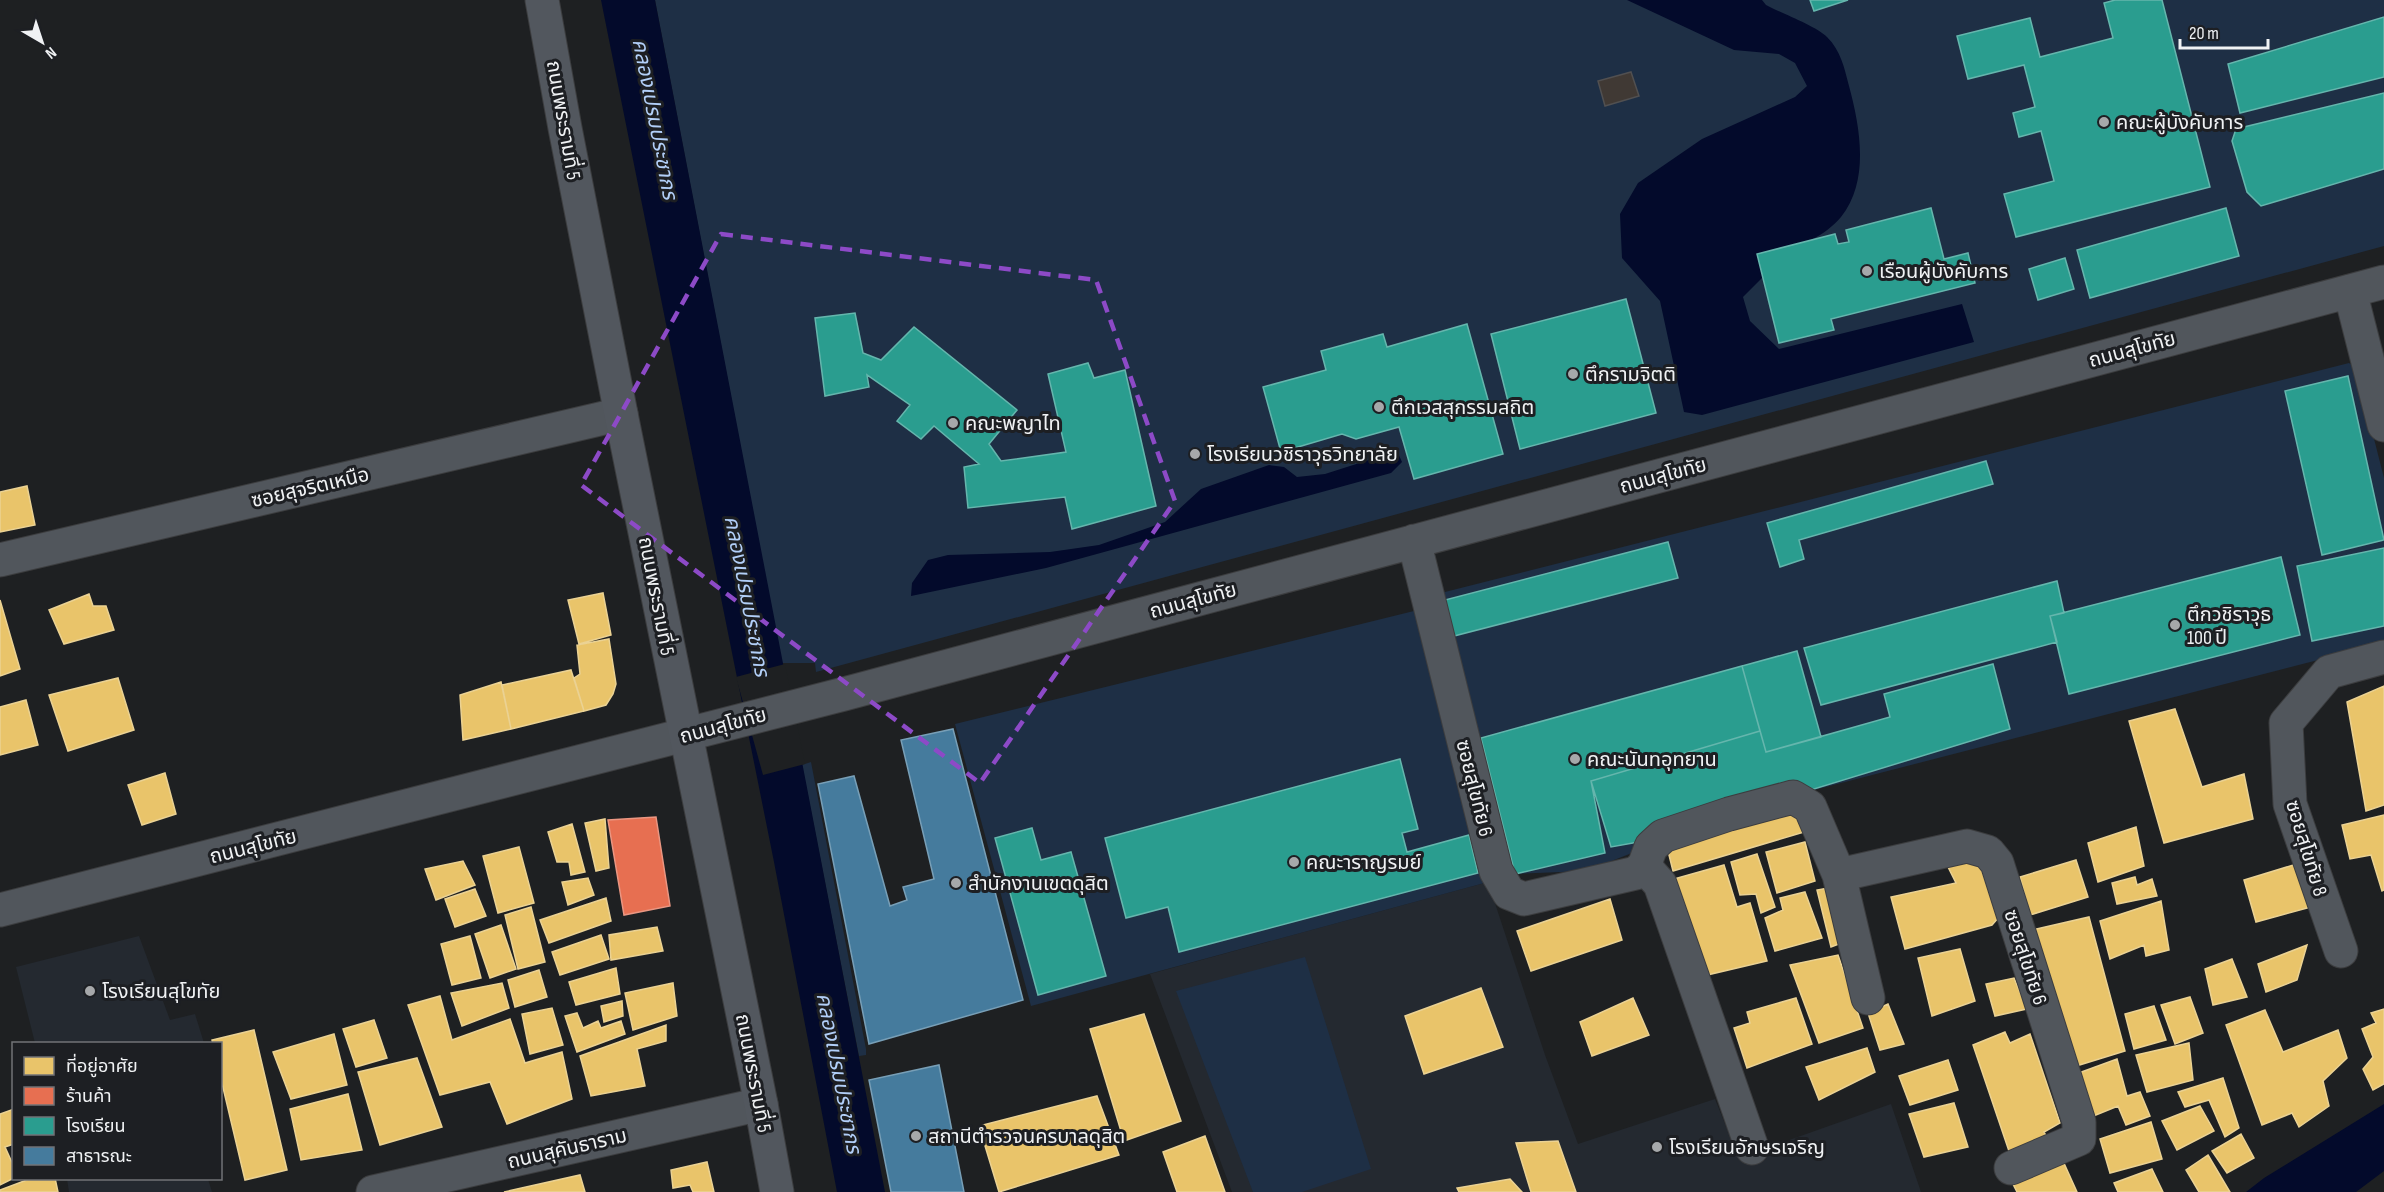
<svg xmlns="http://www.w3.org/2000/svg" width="2384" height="1192" font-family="'Sofia Sans Condensed','Noto Sans Thai',sans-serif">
<rect width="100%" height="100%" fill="#1e2022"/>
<path fill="#242930" d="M 1488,882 L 1545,1055 L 1578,1144 L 1715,1099 L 1738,1156 L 1764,1149 L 1891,1104 L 1921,1192 L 1232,1192 L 1150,974 Z
M 139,936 L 170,1020 L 195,1014 L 204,1043 L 35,1043 L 16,967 Z
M 67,1179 L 208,1179 L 212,1192 L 69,1192 Z"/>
<path fill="#1e2f45" d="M 655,0 L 2384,0 L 2384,246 L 816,672 L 815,663 L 782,663 Z
M 2349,363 L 2356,368 L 2384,478 L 2384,643 L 1814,790 L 1637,851 L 1586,871 L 1515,874 L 1505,870 L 1441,593 Z
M 1418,610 L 1488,882 L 1031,1006 L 955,724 Z
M 811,762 L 866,1049 L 866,1055 L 859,1056 L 802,765 Z
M 1305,957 L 1371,1169 L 1302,1192 L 1253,1192 L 1176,991 Z"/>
<path fill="#030a2b" d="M 601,0 L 655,0 L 885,1192 L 837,1192 L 774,862 Z
M 1627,0 L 1762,0 L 1766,5 C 1781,13 1816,26 1827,37 C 1841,51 1844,67 1849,86 C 1860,127 1870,181 1841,217 C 1821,241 1789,249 1762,261 L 1764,276 L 1743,297 L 1750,321 L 1779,349 L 1962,304 L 1974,342 L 1702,415 L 1684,412 L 1660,301 L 1622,258 L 1620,214 L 1638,183 L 1702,139 L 1795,97 L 1807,86 L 1795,63 L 1779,54 L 1734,50 Z
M 1397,451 L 1402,462 L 1391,473 L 1046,568 L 911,596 L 912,583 L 928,560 L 948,555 L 1050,552 L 1099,545 L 1165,522 L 1201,489 L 1269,465 L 1284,467 L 1297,477 L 1325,474 Z
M 2384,1104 L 2384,1171 L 2356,1192 L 2246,1192 L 2264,1178 Z"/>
<path fill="#1e2022" d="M 785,664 L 805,764 L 763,775 L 736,677 Z"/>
<path fill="#e9c46a" stroke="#ebd293" stroke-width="1.5" d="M 27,486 L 35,525 L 0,532 L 0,492 Z
M 603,593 L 611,635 L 579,644 L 568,600 Z
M 89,594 L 93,606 L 106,606 L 114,630 L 64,644 L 49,610 Z
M 0,600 L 20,669 L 0,676 Z
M 609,639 L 616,684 L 613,694 L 606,705 L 584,711 L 574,678 L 580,674 L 577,645 Z
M 571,670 L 584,711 L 511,729 L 502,685 Z
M 118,678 L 134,730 L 68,751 L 49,695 Z
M 501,682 L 511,729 L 463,740 L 460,695 Z
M 2384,686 L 2384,805 L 2366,811 L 2347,702 Z
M 26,700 L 38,745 L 0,755 L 0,707 Z
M 2175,709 L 2202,787 L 2244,774 L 2253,819 L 2164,843 L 2129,721 Z
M 165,773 L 176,814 L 142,825 L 128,785 Z
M 1793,807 L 1804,832 L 1673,871 L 1667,847 Z
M 2384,815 L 2384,890 L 2382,891 L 2371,855 L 2350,859 L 2342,825 Z
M 605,819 L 609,868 L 596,871 L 585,823 Z
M 572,824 L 585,872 L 571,875 L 569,862 L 557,862 L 548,832 Z
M 2136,827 L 2144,866 L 2098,882 L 2088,843 Z
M 1805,842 L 1815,881 L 1777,893 L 1766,852 Z
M 519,847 L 534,903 L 498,913 L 483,856 Z
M 1757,854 L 1775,907 L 1761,913 L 1756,894 L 1740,895 L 1731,862 Z
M 1973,860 L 1981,868 L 1998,918 L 1992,925 L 1905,949 L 1891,897 L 1956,883 L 1948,867 Z
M 2076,860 L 2088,897 L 2030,915 L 2020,877 Z
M 463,861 L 475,885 L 436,900 L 425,869 Z
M 2300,863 L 2311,907 L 2256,922 L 2244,880 Z
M 1724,865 L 1737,907 L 1750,903 L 1767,961 L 1707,975 L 1674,879 Z
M 2135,877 L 2137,885 L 2152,879 L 2157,896 L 2117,904 L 2112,883 Z
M 588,878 L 594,895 L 568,905 L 562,882 Z
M 1833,887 L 1844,942 L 1831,947 L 1817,890 Z
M 475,889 L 486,916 L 455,927 L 445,899 Z
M 1805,892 L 1822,938 L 1775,951 L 1765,918 L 1783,910 L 1780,898 Z
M 606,898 L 611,921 L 549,943 L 540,920 Z
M 1610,899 L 1622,940 L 1531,971 L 1517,931 Z
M 2161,901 L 2169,950 L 2146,956 L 2144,945 L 2110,959 L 2100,921 Z
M 531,907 L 545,962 L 518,969 L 505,915 Z
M 2089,917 L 2125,1051 L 2073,1067 L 2032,930 Z
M 501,925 L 516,969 L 490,978 L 475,934 Z
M 657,927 L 663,951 L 611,960 L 609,935 Z
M 601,935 L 609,959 L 560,975 L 552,952 Z
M 470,936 L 481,978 L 452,985 L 441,944 Z
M 2307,945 L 2297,980 L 2266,992 L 2258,964 Z
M 1960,949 L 1975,1001 L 1932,1016 L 1918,958 Z
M 1838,955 L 1863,1028 L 1819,1043 L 1790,965 Z
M 2232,959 L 2247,997 L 2213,1005 L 2205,969 Z
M 616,968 L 620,994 L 576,1005 L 569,982 Z
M 539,970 L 547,997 L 515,1007 L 508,980 Z
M 2014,978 L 2027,1009 L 1995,1016 L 1986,984 Z
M 502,983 L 509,1008 L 462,1026 L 451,993 Z
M 673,983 L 677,1016 L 633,1030 L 625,993 Z
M 1481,988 L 1503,1047 L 1424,1074 L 1405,1016 Z
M 440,996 L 452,1040 L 510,1019 L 525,1063 L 562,1052 L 572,1099 L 507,1124 L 490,1082 L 440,1095 L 408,1005 Z
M 2190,997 L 2203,1033 L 2175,1044 L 2161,1005 Z
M 1633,998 L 1649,1035 L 1592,1056 L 1580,1022 Z
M 1796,998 L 1812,1044 L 1747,1068 L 1734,1028 L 1750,1023 L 1747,1012 Z
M 622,1001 L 623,1016 L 604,1022 L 601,1006 Z
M 1888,1004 L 1904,1044 L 1880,1050 L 1868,1013 Z
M 2154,1006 L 2166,1040 L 2134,1049 L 2125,1014 Z
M 552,1008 L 563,1045 L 530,1054 L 522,1014 Z
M 2384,1009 L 2384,1084 L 2373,1090 L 2363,1069 L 2373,1057 L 2362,1029 L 2376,1023 L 2371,1013 Z
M 2265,1010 L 2283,1052 L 2338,1030 L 2347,1058 L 2323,1081 L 2329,1106 L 2299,1127 L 2292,1113 L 2262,1125 L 2226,1025 Z
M 577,1013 L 583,1028 L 598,1021 L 601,1028 L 621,1021 L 625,1034 L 577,1052 L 565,1016 Z
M 1144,1014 L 1181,1121 L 1124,1141 L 1090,1029 Z
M 374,1020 L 387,1058 L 356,1067 L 343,1029 Z
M 666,1025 L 666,1041 L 637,1049 L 645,1086 L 591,1096 L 580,1056 Z
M 254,1030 L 287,1170 L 245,1180 L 220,1075 L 220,1044 L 213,1044 L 212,1040 Z
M 2005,1032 L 2010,1043 L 2030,1034 L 2060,1123 L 2044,1132 L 2048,1139 L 2010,1154 L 1973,1045 Z
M 334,1034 L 347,1085 L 291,1099 L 273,1052 Z
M 2189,1043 L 2193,1080 L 2147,1092 L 2136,1055 Z
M 1867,1048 L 1875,1072 L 1819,1100 L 1806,1067 Z
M 417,1058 L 442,1127 L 380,1145 L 358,1072 Z
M 2117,1059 L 2127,1096 L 2140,1092 L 2150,1116 L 2126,1125 L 2118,1106 L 2091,1117 L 2076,1074 Z
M 1948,1060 L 1958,1090 L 1910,1105 L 1899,1076 Z
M 2223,1078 L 2239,1128 L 2225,1137 L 2209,1100 L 2185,1107 L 2178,1092 Z
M 348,1094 L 362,1150 L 301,1160 L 290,1109 Z
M 1097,1096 L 1119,1155 L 999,1192 L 979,1126 Z
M 1954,1103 L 1968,1147 L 1924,1157 L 1909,1114 Z
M 2200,1106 L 2214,1131 L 2177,1150 L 2162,1121 Z
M 14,1109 L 14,1144 L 5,1147 L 14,1167 L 14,1178 L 0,1185 L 0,1114 Z
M 2151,1122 L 2162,1159 L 2110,1173 L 2100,1139 Z
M 2241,1134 L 2254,1158 L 2227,1173 L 2212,1151 Z
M 1205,1136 L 1225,1192 L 1177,1192 L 1163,1152 Z
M 1558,1141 L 1576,1192 L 1531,1192 L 1516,1143 Z
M 2208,1155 L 2230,1192 L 2199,1192 L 2186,1170 Z
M 2063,1161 L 2077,1192 L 2017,1192 L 2013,1184 Z
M 707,1162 L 714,1192 L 693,1192 L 690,1185 L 673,1188 L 671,1170 Z
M 2152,1169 L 2163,1192 L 2118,1192 L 2114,1183 Z
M 580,1175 L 585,1192 L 504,1192 Z
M 32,1178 L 55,1178 L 58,1192 L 0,1192 L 0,1190 Z
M 1510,1179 L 1522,1192 L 1459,1192 L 1457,1188 Z"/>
<path fill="#e76f51" stroke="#ea9682" stroke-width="1.5" d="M 656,817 L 670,906 L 624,915 L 608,820 Z"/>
<path fill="#2a9d8f" stroke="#65b6ad" stroke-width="1.5" d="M 1810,0 L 1848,0 L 1814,11 Z
M 2115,0 L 2162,0 L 2210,187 L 2016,237 L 2004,194 L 2054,181 L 2041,131 L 2019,137 L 2013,113 L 2035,107 L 2024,65 L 1968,79 L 1957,36 L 2030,18 L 2040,57 L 2113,38 L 2104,3 Z
M 2384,17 L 2384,77 L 2240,113 L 2228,64 Z
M 2384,93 L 2384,169 L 2261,206 L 2247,192 L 2232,141 L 2236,129 Z
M 1931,208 L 1944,259 L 1968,253 L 1975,283 L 1831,319 L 1834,330 L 1779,343 L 1757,254 L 1835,234 L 1838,244 L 1849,242 L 1846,230 Z
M 2226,208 L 2239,256 L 2090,298 L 2077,250 Z
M 2065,258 L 2074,289 L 2038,300 L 2029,269 Z
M 1626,299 L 1656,413 L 1520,449 L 1491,334 Z
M 855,313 L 863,353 L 881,360 L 914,327 L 1017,410 L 989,444 L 1001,461 L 1066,452 L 1048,374 L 1088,363 L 1094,378 L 1125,370 L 1156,506 L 1072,529 L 1065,497 L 968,508 L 964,467 L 979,464 L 934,426 L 921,439 L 897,421 L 910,405 L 867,375 L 869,387 L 825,396 L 815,318 Z
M 1467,324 L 1503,454 L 1414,479 L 1399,427 L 1356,439 L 1342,434 L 1281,452 L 1263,387 L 1326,370 L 1321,351 L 1383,334 L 1387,347 Z
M 2348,376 L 2384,540 L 2322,555 L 2285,391 Z
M 1986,461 L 1993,484 L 1799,540 L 1804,559 L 1780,567 L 1767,523 Z
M 1668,542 L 1678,578 L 1454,636 L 1445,600 Z
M 2384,548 L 2384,626 L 2312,641 L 2297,566 Z
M 2281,557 L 2300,635 L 2069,694 L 2050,616 Z
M 2057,581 L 2064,613 L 2050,616 L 2057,642 L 1821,705 L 1804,648 Z
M 1797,651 L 1821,737 L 1766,752 L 1742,666 Z
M 1993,664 L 2010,729 L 1644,841 L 1611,847 L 1591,781 L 1760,731 L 1766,752 L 1890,717 L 1884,694 Z
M 1742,666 L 1760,731 L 1591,781 L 1605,853 L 1515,874 L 1481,738 Z
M 1400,759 L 1418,829 L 1402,833 L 1407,852 L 1469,835 L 1478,873 L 1179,952 L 1168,907 L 1126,918 L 1105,838 Z
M 1032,828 L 1041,860 L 1071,852 L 1106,976 L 1038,995 L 995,838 Z"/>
<path fill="#457b9d" stroke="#789fb7" stroke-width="1.5" d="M 953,729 L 1023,1000 L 869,1044 L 818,784 L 854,776 L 890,906 L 907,900 L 903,887 L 934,879 L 901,740 Z
M 939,1065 L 964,1192 L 891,1192 L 869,1080 Z"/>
<path fill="#403934" stroke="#515051" stroke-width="1.5" d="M 1631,72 L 1639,96 L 1605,106 L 1598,81 Z"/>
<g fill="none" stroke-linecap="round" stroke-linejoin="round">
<g stroke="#3c3d3f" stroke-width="35">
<path id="minor" d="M 2350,291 L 2384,425
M 1414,541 L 1496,871 L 1509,893 L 1524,899 L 1636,873 L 1644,866 L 1651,847 L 1663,836 L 1729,814 L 1793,797 L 1810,807 L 1839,875 L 1967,846 L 1988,852 L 1997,863 L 2079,1122 L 2079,1139 L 2011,1168
M 0,560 L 621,414
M 1644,866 L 1660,884 L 1752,1148
M 1839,875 L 1868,998
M 0,910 L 844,694 L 2384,282
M 2341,951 L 2290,804 L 2286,723 L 2329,672 L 2384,657
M 373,1192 L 761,1104"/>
</g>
<g stroke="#3c3d3f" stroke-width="35">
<path id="major" d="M 542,0 L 565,128 L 621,414 L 761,1104 L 777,1192"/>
</g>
<use href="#minor" stroke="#51565c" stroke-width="33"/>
<use href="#major" stroke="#52575e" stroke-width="33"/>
</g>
<path fill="none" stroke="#8d4ac7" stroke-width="4.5" stroke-dasharray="12 8" stroke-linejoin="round" d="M 721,234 L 1096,280 L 1175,501 L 980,783 L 581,485 Z"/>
<g fill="#a6a8aa" stroke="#1d1f23" stroke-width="2">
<circle cx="2104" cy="122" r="6"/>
<circle cx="1867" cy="271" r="6"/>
<circle cx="1573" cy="374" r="6"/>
<circle cx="1379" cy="407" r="6"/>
<circle cx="953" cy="423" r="6"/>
<circle cx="1195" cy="454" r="6"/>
<circle cx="2175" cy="625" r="6"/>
<circle cx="1575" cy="759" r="6"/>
<circle cx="1294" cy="862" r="6"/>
<circle cx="956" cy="883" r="6"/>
<circle cx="90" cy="991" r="6"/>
<circle cx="916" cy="1136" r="6"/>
<circle cx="1657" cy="1147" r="6"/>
</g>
<g text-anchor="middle" stroke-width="6" stroke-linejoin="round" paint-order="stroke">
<g font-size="20" fill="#f0f2f4" stroke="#1d1f23">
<text transform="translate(564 120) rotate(80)" y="7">ถนนพระรามที่ 5</text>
<text transform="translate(2132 349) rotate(-15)" y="7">ถนนสุโขทัย</text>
<text transform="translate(1663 475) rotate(-15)" y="7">ถนนสุโขทัย</text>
<text transform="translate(310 487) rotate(-13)" y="7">ซอยสุจริตเหนือ</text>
<text transform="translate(657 596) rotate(79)" y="7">ถนนพระรามที่ 5</text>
<text transform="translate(1193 600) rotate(-15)" y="7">ถนนสุโขทัย</text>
<text transform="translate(723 725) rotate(-15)" y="7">ถนนสุโขทัย</text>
<text transform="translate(1475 788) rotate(76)" y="7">ซอยสุโขทัย 6</text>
<text transform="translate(253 846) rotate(-14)" y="7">ถนนสุโขทัย</text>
<text transform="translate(2307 848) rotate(73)" y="7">ซอยสุโขทัย 8</text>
<text transform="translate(2026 957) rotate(72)" y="7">ซอยสุโขทัย 6</text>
<text transform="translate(754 1073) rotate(79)" y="7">ถนนพระรามที่ 5</text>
<text transform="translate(567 1148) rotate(-13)" y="7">ถนนสุคันธาราม</text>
</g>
<g font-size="20" fill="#f0f2f4" stroke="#1d1f23" text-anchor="start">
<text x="2116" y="129">คณะผู้บังคับการ</text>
<text x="1879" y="278">เรือนผู้บังคับการ</text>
<text x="1585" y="381">ตึกรามจิตติ</text>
<text x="1391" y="414">ตึกเวสสุกรรมสถิต</text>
<text x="965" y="430">คณะพญาไท</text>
<text x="1207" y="461">โรงเรียนวชิราวุธวิทยาลัย</text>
<text x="2187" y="621">ตึกวชิราวุธ<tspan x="2187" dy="23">100 ปี</tspan></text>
<text x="1587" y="766">คณะนันทอุทยาน</text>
<text x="1306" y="869">คณะาราญรมย์</text>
<text x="968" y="890">สำนักงานเขตดุสิต</text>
<text x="102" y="998">โรงเรียนสุโขทัย</text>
<text x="928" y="1143">สถานีตำรวจนครบาลดุสิต</text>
<text x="1669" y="1154">โรงเรียนอักษรเจริญ</text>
</g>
<g font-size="21" font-style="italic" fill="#b2cff8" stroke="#1d1f23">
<text transform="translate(655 119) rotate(79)" y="7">คลองเปรมประชากร</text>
<text transform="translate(747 596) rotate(79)" y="7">คลองเปรมประชากร</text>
<text transform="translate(839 1073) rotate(79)" y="7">คลองเปรมประชากร</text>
</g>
</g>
<rect x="12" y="1042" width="210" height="138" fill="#1d1f23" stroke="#717377" stroke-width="1.5"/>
<rect x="24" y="1057" width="30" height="18" fill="#e9c46a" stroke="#717377" stroke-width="1.5"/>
<text x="66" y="1072" font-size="18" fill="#f0f2f4">ที่อยู่อาศัย</text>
<rect x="24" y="1087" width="30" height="18" fill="#e76f51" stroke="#717377" stroke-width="1.5"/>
<text x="66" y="1102" font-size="18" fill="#f0f2f4">ร้านค้า</text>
<rect x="24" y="1117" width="30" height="18" fill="#2a9d8f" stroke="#717377" stroke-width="1.5"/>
<text x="66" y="1132" font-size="18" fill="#f0f2f4">โรงเรียน</text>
<rect x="24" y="1147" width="30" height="18" fill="#457b9d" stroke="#717377" stroke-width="1.5"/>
<text x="66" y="1162" font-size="18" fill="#f0f2f4">สาธารณะ</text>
<g transform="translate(42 42) rotate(141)" stroke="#1d1f23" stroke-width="4.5" paint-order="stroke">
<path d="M0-4.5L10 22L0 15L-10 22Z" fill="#f0f2f4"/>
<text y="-9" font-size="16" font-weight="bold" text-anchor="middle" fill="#f0f2f4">N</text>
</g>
<path d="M2180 39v9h88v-9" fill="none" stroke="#f0f2f4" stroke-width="3"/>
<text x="2189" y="39" font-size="18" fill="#f0f2f4" stroke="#1d1f23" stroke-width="4.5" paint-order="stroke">20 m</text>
</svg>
